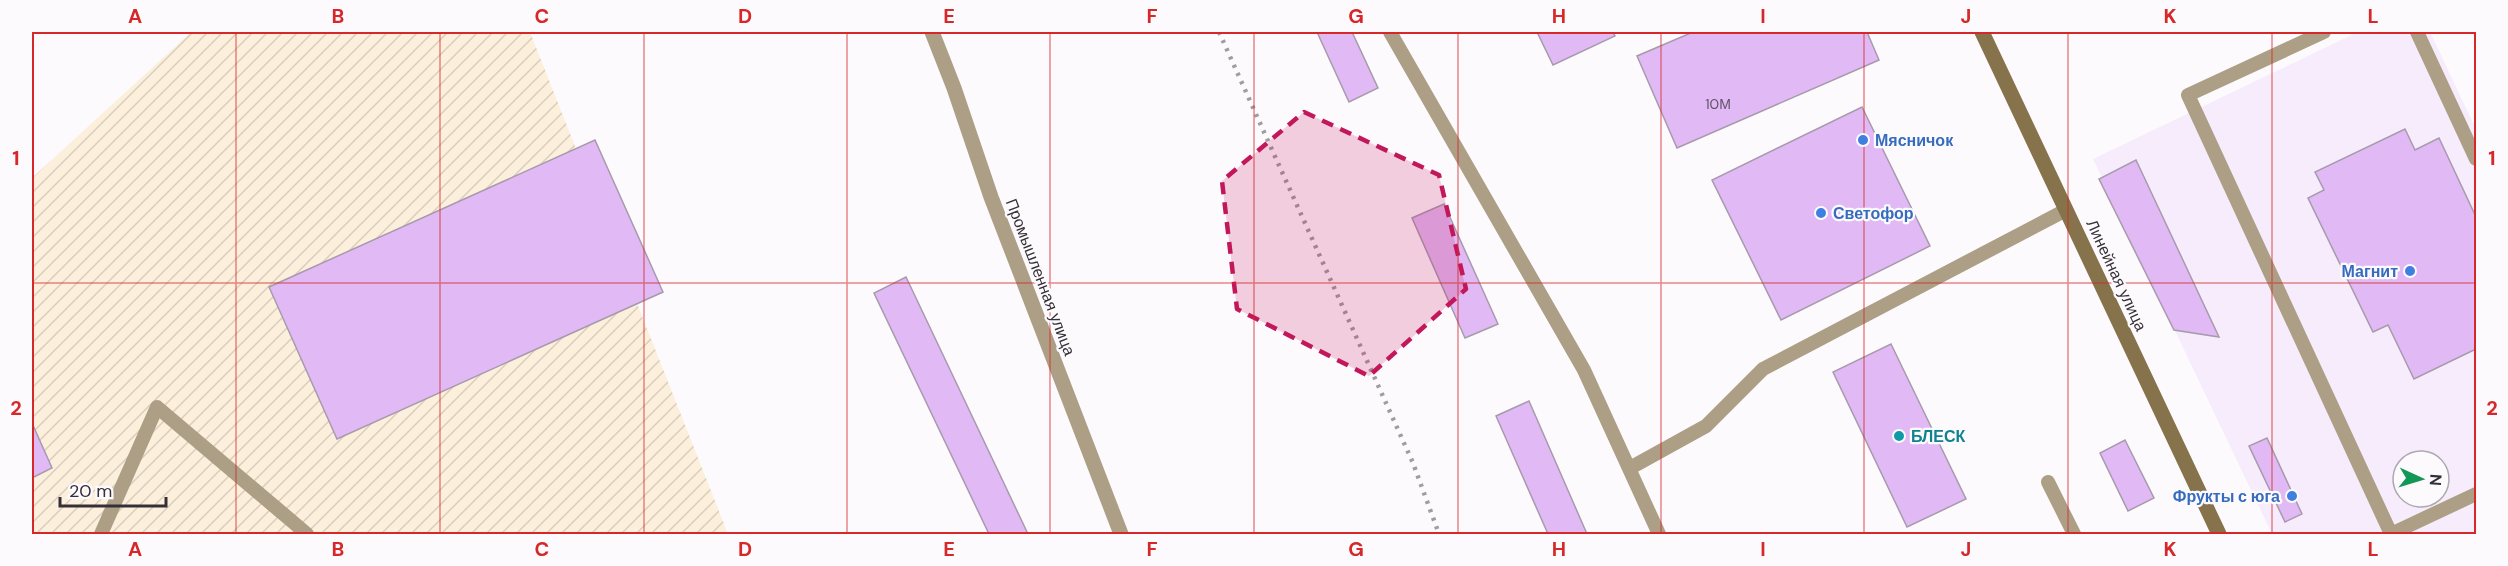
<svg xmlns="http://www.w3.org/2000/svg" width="2508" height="566" font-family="'DM Sans',sans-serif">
<defs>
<pattern id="industrial-furrows" width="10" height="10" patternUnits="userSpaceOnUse" patternTransform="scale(1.5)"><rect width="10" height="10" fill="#fcf0dc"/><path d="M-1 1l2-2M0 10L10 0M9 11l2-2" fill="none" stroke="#d9cebd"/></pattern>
</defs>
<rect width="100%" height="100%" fill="#fdfafe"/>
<path fill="#f6ecfc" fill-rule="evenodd" d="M 2358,32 L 2430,32 L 2476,129 L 2476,534 L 2272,534 L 2093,159 ZM 2403,461 L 2439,461 L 2439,497 L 2403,497 Z"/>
<path fill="url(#industrial-furrows)" d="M 191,32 L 530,32 L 728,534 L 32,534 L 32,178 Z"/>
<path fill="#e1baf5" stroke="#a69aac" stroke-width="1.5" d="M 1317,32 L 1352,32 L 1378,88 L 1349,102 Z
M 1537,32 L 1613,32 L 1615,36 L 1553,65 Z
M 1693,32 L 1867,32 L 1879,60 L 1677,148 L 1637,56 Z
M 1862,107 L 1930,246 L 1781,320 L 1712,180 Z
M 2405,129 L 2415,150 L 2439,138 L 2476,217 L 2476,349 L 2414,379 L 2388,325 L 2373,332 L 2308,198 L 2324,190 L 2315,172 Z
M 595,140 L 663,292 L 337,439 L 269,287 Z
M 2136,160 L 2219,337 L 2174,330 L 2099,179 Z
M 1444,204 L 1498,324 L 1465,338 L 1412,218 Z
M 906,277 L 1028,534 L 989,534 L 874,293 Z
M 1891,344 L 1966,499 L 1907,527 L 1833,372 Z
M 1529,401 L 1587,534 L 1548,534 L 1496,416 Z
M 32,423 L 52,468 L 32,478 Z
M 2267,438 L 2302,514 L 2285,522 L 2249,446 Z
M 2125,440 L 2154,498 L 2128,511 L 2100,453 Z"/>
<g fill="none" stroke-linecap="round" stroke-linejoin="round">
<path stroke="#ac9f85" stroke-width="14" d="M 1390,32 L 1584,370 L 1659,534
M 2324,32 L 2188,95 L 2391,534
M 2417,32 L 2476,159
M 1630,468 L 1706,426 L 1763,369 L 2066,210
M 2048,482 L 2074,534
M 101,534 L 157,407 L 307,534
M 2391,534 L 2476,494"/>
<path stroke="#ac9f85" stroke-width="15" d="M 932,32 L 954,88 L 991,197 L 1121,534"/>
<path stroke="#86734b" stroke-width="15" d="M 1982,32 L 2219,534"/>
<path stroke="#a09ca2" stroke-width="4.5" stroke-dasharray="3 6" stroke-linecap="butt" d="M 1219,32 L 1413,463 L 1439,534"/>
</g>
<path fill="#c2185b" fill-opacity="0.2" stroke="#c2185b" stroke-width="4.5" stroke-dasharray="12 8" stroke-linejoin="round" d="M 1304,112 L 1439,175 L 1466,289 L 1369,376 L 1237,309 L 1222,181 Z"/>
<path fill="none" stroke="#d62828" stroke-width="1.5" stroke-opacity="0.55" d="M 236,32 L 236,534M 440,32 L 440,534M 644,32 L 644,534M 847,32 L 847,534M 1050,32 L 1050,534M 1254,32 L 1254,534M 1458,32 L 1458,534M 1661,32 L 1661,534M 1864,32 L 1864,534M 2068,32 L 2068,534M 2272,32 L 2272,534M 32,283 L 2476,283"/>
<g fill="#3f7fe0" stroke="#fdfafe" stroke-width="2">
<circle cx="1863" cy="140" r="6"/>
<circle cx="1821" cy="213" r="6"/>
<circle cx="2410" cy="271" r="6"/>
<circle cx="2292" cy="496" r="6"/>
</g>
<circle fill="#0f9aa8" stroke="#fdfafe" stroke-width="2" cx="1899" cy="436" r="6"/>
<g text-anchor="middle" stroke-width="4.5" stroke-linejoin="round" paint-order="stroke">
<g font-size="14" fill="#605266">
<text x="1718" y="109">10М</text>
</g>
<g font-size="16" font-weight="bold" fill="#366cbe" stroke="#fdfafe" text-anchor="start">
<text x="1875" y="146">Мясничок</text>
<text x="1833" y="219">Светофор</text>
<text x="2398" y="277" text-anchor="end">Магнит</text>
<text x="2280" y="502" text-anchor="end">Фрукты с юга</text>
</g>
<g font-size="16" fill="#353037" stroke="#fdfafe">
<text transform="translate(2117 275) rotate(65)" y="6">Линейная улица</text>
<text transform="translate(1041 277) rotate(69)" y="6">Промышленная улица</text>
</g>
<g font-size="16" font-weight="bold" fill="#0d838f" stroke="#fdfafe" text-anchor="start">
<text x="1911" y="442">БЛЕСК</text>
</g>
</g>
<rect width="2508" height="566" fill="none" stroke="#fdfafe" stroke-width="66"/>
<g transform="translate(2421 479) rotate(94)"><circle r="28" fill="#fdfafe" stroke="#ada9ae" stroke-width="1.5"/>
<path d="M0-4.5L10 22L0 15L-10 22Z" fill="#129756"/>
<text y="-9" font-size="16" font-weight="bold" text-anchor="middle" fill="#353037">N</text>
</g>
<path d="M60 497v9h106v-9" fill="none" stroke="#353037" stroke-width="3"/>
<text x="69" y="497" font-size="18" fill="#353037" stroke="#fdfafe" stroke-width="4.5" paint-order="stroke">20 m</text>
<rect x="33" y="33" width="2442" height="500" fill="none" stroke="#d62828" stroke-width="2"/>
<g font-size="20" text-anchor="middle" font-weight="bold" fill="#d62828">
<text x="135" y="23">A</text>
<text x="338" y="23">B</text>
<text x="542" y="23">C</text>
<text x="745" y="23">D</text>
<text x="949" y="23">E</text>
<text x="1152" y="23">F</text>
<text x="1356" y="23">G</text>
<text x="1559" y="23">H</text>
<text x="1763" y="23">I</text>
<text x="1966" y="23">J</text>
<text x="2170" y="23">K</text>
<text x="2373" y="23">L</text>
<text x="16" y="165">1</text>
<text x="2492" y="165">1</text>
<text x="16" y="415">2</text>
<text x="2492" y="415">2</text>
<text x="135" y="556">A</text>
<text x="338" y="556">B</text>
<text x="542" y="556">C</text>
<text x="745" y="556">D</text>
<text x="949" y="556">E</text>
<text x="1152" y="556">F</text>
<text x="1356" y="556">G</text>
<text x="1559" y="556">H</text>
<text x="1763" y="556">I</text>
<text x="1966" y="556">J</text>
<text x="2170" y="556">K</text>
<text x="2373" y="556">L</text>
</g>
</svg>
